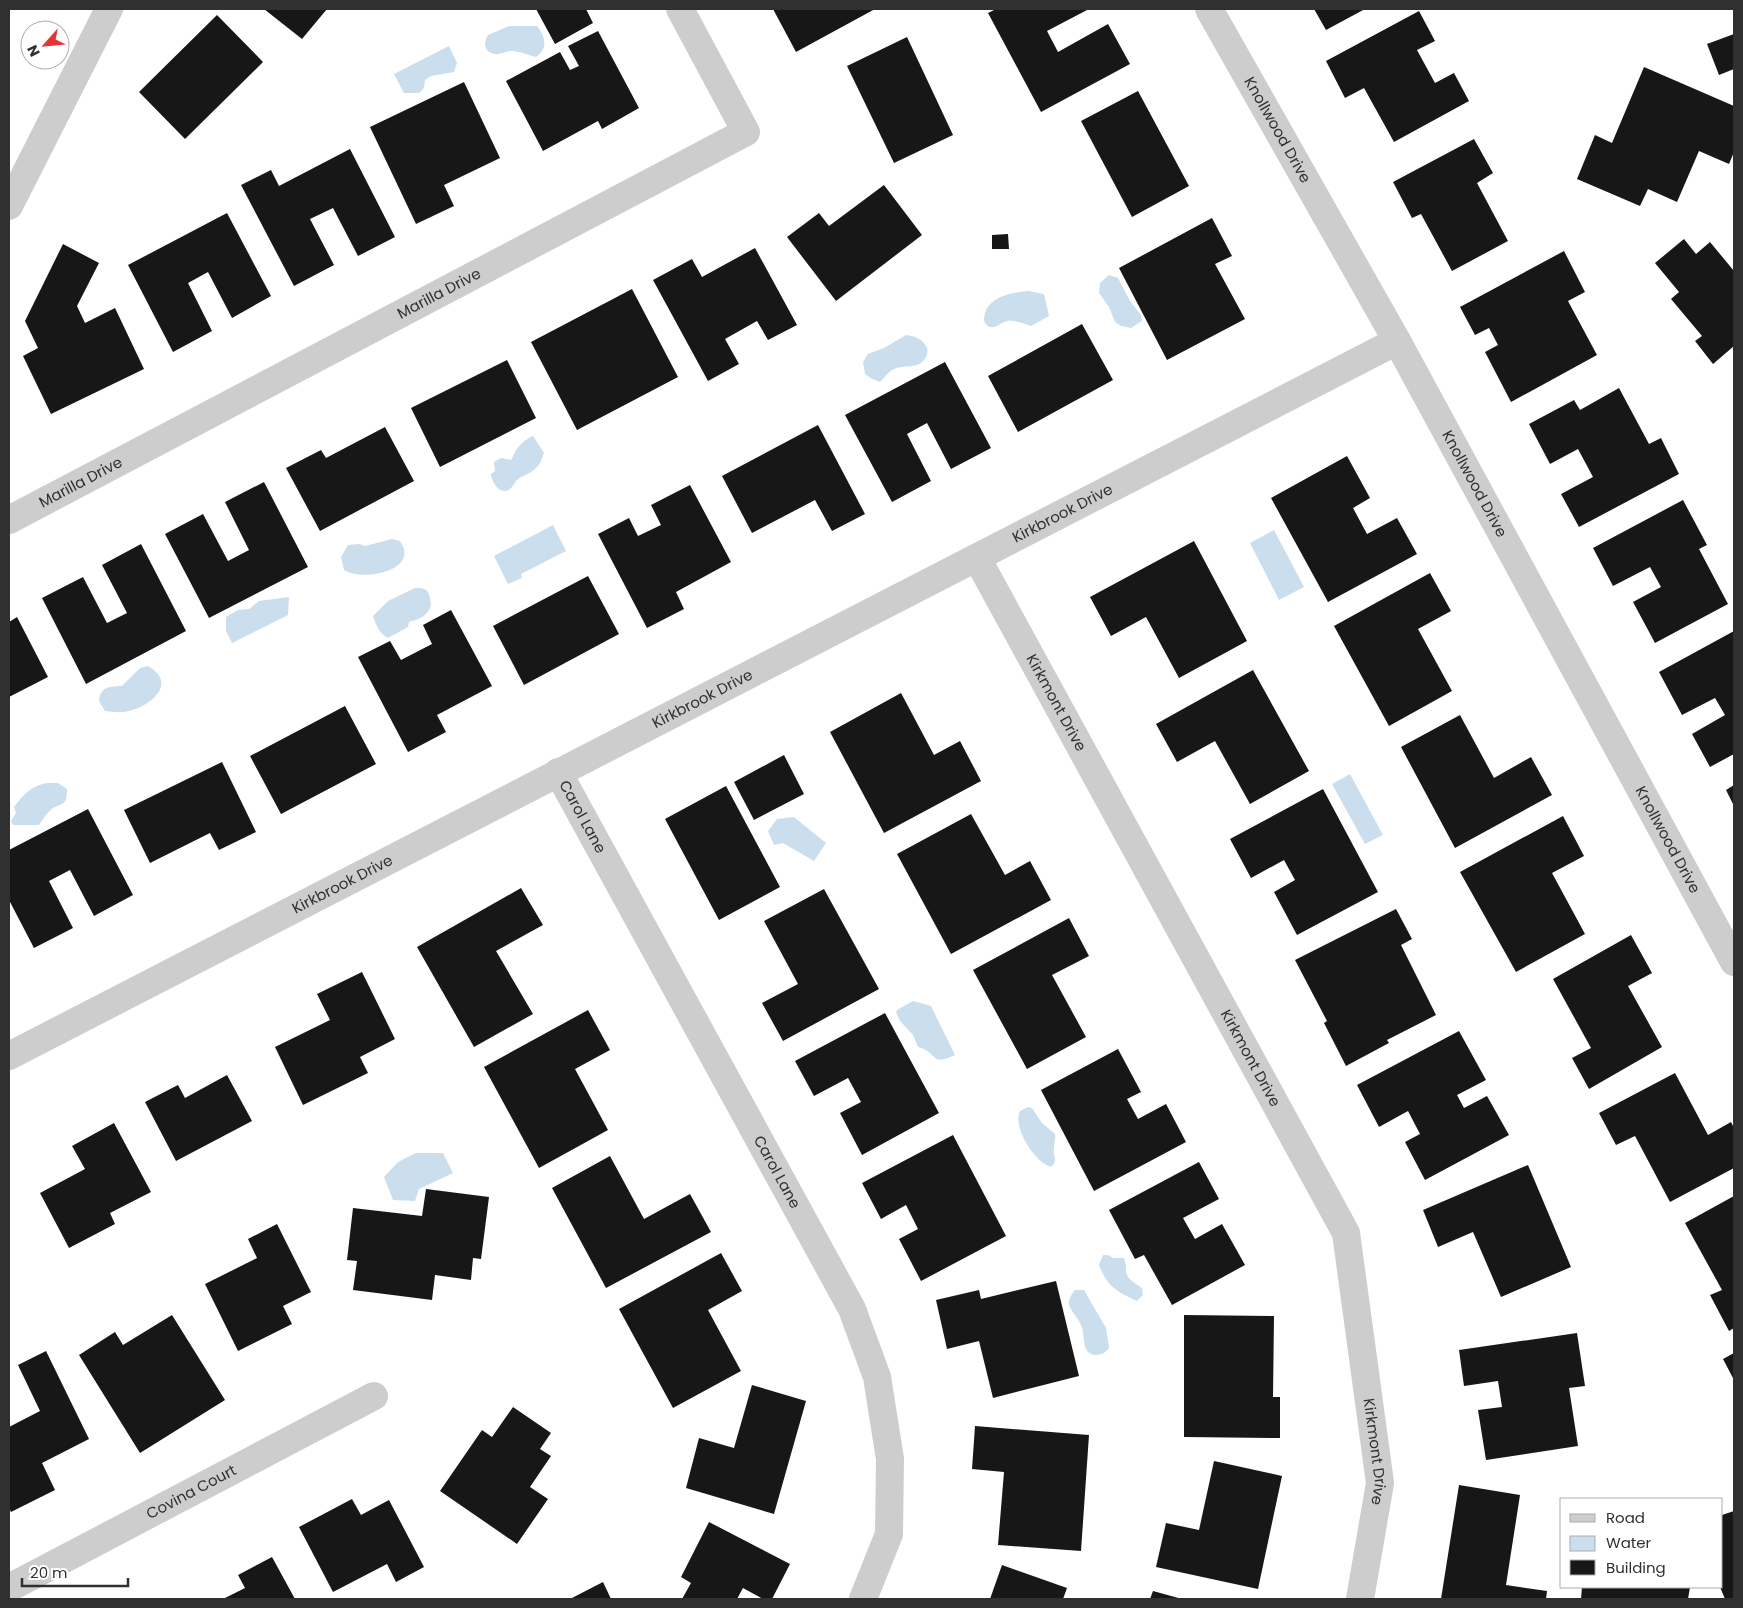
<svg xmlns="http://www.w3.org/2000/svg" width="1743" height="1608" font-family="Poppins,sans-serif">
<rect width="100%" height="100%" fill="#fff"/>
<path fill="#cbdeed" d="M 509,26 L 537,26 C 545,36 549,48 536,57 C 528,55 520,51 511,51 C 506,51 500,55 495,54 C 484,53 483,42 488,35 Z
M 449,46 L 457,63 L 454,72 L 431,76 L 425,80 L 424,88 L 419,93 L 404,93 L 394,74 Z
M 1109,275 L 1118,278 L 1130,301 L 1141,315 L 1142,321 L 1131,328 L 1121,326 L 1115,322 L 1109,307 L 1099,293 L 1100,283 Z
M 1029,291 L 1044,294 L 1049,316 L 1031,326 C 1024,323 1014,320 1007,321 C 1000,323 992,332 986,324 C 983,321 984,317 985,313 C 990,296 1014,292 1029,291 Z
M 906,335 C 914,336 921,338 926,346 C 928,349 928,353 926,357 C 919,370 906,364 894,369 C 889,371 884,378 880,382 L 872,379 L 865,374 L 863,362 L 868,354 L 884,348 Z
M 533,436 L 544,453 C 542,458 541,463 537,467 C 531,474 523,475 517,480 C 514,483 513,487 509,490 C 500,495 491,482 491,474 L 495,471 L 494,462 L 501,458 L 511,460 C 513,457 514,454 515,452 C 518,446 527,438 533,436 Z
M 553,525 L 566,551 L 521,574 L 522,578 L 508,584 L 494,556 Z
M 1274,530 L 1304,587 L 1279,600 L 1250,543 Z
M 392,539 L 400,541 C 421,571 362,582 344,570 L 341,557 L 348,545 L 359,544 L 365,546 Z
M 415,588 C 429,587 430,593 431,606 C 427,616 420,619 409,622 L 408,627 L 388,638 C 379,633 376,625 373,616 L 388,601 Z
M 289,597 L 288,615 L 232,643 L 226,631 L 226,617 L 238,610 L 249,609 L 259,601 Z
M 148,666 C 178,683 151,706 129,711 C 121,713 113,712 105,711 L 99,701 C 100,687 110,686 122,686 L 140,668 Z
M 1350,774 L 1383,835 L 1365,844 L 1332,784 Z
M 48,783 L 58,783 L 67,789 C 67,807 62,802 52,809 C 46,813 43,820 39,825 L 13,825 L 11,821 L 16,813 L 14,807 C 24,794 32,785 48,783 Z
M 794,817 L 826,843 L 814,861 L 783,843 L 774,845 L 768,831 L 777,819 Z
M 913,1001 L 931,1006 L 955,1055 C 930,1067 938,1052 918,1047 L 913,1035 L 900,1021 L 896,1012 L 897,1010 Z
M 1028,1107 L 1032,1108 L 1042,1123 L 1055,1134 C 1056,1139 1054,1142 1054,1147 C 1052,1155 1059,1160 1051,1167 C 1035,1163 1012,1127 1020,1111 Z
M 416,1153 L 443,1153 L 453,1173 L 419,1189 L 415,1201 L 393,1200 L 384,1177 L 398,1162 Z
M 1103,1255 L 1108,1255 L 1113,1258 L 1124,1258 C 1126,1264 1126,1266 1126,1272 C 1127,1279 1136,1284 1142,1288 L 1143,1295 L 1137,1301 C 1118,1292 1107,1287 1099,1265 Z
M 1075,1290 L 1084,1290 L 1106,1328 L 1109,1348 C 1105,1353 1101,1355 1095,1355 C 1080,1353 1086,1335 1081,1325 C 1075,1311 1061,1307 1075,1290 Z"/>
<path fill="#171717" d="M 264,9 L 327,9 L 302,39 Z
M 536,9 L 586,9 L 593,23 L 555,44 Z
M 773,9 L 875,9 L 796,52 Z
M 996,9 L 1089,9 L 1047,31 L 1058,52 L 1108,24 L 1130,64 L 1041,112 L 988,13 Z
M 1314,9 L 1365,9 L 1326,30 Z
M 1419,11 L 1435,41 L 1417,50 L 1435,83 L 1454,73 L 1469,101 L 1394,142 L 1364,88 L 1345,98 L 1326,61 Z
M 217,15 L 263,62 L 185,139 L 139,92 Z
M 598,31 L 639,108 L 602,129 L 598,121 L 543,151 L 506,81 L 560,52 L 570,70 L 579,66 L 568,46 Z
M 1734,34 L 1734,69 L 1719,75 L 1707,44 Z
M 907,37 L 953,135 L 894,163 L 847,66 Z
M 1644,67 L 1734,106 L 1734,152 L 1729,164 L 1699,151 L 1677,202 L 1648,189 L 1640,206 L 1577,179 L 1595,135 L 1612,143 Z
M 464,82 L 500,158 L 444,185 L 454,206 L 416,224 L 370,127 Z
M 1138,91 L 1189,186 L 1132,217 L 1081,121 Z
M 1474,139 L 1493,173 L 1477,183 L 1508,241 L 1452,271 L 1421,214 L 1412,218 L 1393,182 Z
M 350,149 L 395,237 L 358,256 L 333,208 L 310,219 L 334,265 L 294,286 L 241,185 L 271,170 L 279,186 Z
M 884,185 L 922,235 L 836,301 L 787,237 L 819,213 L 829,226 Z
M 227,213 L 271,296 L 232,318 L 208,272 L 188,283 L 212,331 L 173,352 L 128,265 Z
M 1212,218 L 1232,256 L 1215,264 L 1245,319 L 1167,360 L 1119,268 Z
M 1008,234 L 1009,249 L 992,249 L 992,235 Z
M 1684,239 L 1696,254 L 1710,242 L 1734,271 L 1734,346 L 1713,364 L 1695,341 L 1702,336 L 1671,299 L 1679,292 L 1655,263 Z
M 63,244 L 99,263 L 77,306 L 85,323 L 115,308 L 144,369 L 51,414 L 23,356 L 38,348 L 25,321 Z
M 755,248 L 797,325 L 768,340 L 757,321 L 725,339 L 739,364 L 708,381 L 653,280 L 692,259 L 702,277 Z
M 1564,251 L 1585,292 L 1568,301 L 1597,355 L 1511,402 L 1485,352 L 1498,345 L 1489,328 L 1475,335 L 1460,307 Z
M 632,289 L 678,377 L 577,430 L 531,342 Z
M 1082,324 L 1113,380 L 1018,432 L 988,376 Z
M 507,360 L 536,418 L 440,467 L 411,408 Z
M 945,362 L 991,448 L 951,469 L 927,423 L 907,434 L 931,481 L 892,502 L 845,415 Z
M 1619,388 L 1649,444 L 1661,438 L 1679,474 L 1579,527 L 1561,494 L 1593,477 L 1578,449 L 1550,464 L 1529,424 L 1574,400 L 1580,410 Z
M 818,425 L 865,514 L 832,531 L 815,500 L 752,533 L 722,476 Z
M 385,427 L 414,481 L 320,531 L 286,468 L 321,450 L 326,458 Z
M 1347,456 L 1370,498 L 1353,508 L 1367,534 L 1397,518 L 1417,554 L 1328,602 L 1271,498 Z
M 264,482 L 308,567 L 209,618 L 165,534 L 203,514 L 228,561 L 249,550 L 225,502 Z
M 690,485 L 731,562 L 676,592 L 684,609 L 647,628 L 598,534 L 629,518 L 638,536 L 661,525 L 651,505 Z
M 1683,500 L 1707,545 L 1699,549 L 1728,604 L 1655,643 L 1633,602 L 1661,587 L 1650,567 L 1613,586 L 1593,548 Z
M 1194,541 L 1247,641 L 1179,678 L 1146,617 L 1111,636 L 1090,597 Z
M 141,544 L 186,631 L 86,684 L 42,598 L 83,577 L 107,623 L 127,613 L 102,565 Z
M 1430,573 L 1451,611 L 1418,629 L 1452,691 L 1389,726 L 1334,626 Z
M 588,576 L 619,634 L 524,685 L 493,626 Z
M 451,610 L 492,686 L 437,715 L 446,732 L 408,752 L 358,657 L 390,641 L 401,660 L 432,644 L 423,625 Z
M 17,617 L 48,677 L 9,697 L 9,622 Z
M 1734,631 L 1734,754 L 1710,767 L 1692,734 L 1725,715 L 1715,698 L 1682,715 L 1659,672 Z
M 1253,670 L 1309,771 L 1250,804 L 1215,741 L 1177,762 L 1156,724 Z
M 901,693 L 934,755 L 960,741 L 981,781 L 884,833 L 830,732 Z
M 345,706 L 376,764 L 281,814 L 250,756 Z
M 1460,715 L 1494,778 L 1531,757 L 1552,795 L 1455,848 L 1401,747 Z
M 784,755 L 804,794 L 754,820 L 734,782 Z
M 222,762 L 256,832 L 219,850 L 210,833 L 150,863 L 124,810 Z
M 1734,785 L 1734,806 L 1726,790 Z
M 726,786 L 780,887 L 719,920 L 665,819 Z
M 1323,789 L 1378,892 L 1297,935 L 1274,892 L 1295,880 L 1284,860 L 1251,878 L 1230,839 Z
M 88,809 L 133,895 L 94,916 L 70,870 L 49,881 L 73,928 L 34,948 L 9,900 L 9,850 Z
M 971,814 L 1005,875 L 1030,861 L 1051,900 L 951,954 L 897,854 Z
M 1563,816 L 1584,856 L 1552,873 L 1585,934 L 1516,972 L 1460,872 Z
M 521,888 L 543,925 L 496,951 L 533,1014 L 474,1047 L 417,947 Z
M 824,889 L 879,989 L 783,1041 L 762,1003 L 798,984 L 764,921 Z
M 1396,909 L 1412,939 L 1401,945 L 1436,1015 L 1387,1040 L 1389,1043 L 1346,1066 L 1324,1023 L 1327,1021 L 1295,960 Z
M 1069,918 L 1089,956 L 1052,975 L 1086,1037 L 1027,1069 L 973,970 Z
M 1631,935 L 1652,973 L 1628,986 L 1662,1047 L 1589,1089 L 1572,1058 L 1591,1048 L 1553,979 Z
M 362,972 L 395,1039 L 360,1057 L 368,1073 L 303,1105 L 275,1047 L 330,1020 L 317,994 Z
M 588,1010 L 610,1050 L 575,1069 L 608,1130 L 539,1168 L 484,1067 Z
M 885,1013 L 939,1113 L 862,1155 L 840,1113 L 861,1102 L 848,1078 L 814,1096 L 795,1061 Z
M 1459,1031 L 1486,1080 L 1457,1095 L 1464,1108 L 1487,1096 L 1509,1135 L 1425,1180 L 1405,1142 L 1420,1134 L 1408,1111 L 1379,1127 L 1357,1085 Z
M 1118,1049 L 1141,1092 L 1127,1099 L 1138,1119 L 1166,1104 L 1186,1142 L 1094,1191 L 1041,1090 Z
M 1675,1073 L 1708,1135 L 1731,1122 L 1734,1128 L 1734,1168 L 1670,1202 L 1635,1136 L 1616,1145 L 1599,1113 Z
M 227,1075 L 252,1121 L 176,1161 L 145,1102 L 178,1085 L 185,1098 Z
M 114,1123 L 151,1192 L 110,1213 L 115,1224 L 69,1248 L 40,1193 L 85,1169 L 72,1146 Z
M 953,1135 L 1006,1236 L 921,1281 L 899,1239 L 918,1229 L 906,1205 L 881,1219 L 862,1183 Z
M 610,1156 L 644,1219 L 690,1194 L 711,1232 L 606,1288 L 552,1188 Z
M 1199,1162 L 1219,1199 L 1183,1218 L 1195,1239 L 1222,1224 L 1245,1265 L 1172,1305 L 1144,1255 L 1135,1259 L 1109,1210 Z
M 1528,1165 L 1571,1267 L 1501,1297 L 1473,1232 L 1438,1247 L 1423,1210 Z
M 426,1189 L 489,1197 L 481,1259 L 473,1258 L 471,1280 L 435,1275 L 432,1300 L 353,1290 L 357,1261 L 347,1260 L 353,1208 L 422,1216 Z
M 1734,1196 L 1734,1328 L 1729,1331 L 1710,1295 L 1722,1290 L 1685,1223 Z
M 277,1224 L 311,1292 L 283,1306 L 292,1324 L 238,1351 L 205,1284 L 257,1258 L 248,1239 Z
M 721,1253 L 742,1291 L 708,1310 L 741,1371 L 673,1408 L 619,1309 Z
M 1056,1281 L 1079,1376 L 993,1398 L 979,1341 L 947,1349 L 936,1300 L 979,1290 L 981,1299 Z
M 172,1315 L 225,1400 L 140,1453 L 79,1355 L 115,1332 L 123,1345 Z
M 1184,1315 L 1274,1316 L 1273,1397 L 1280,1397 L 1280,1438 L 1184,1437 Z
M 1577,1333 L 1585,1386 L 1569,1388 L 1578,1446 L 1486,1460 L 1478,1410 L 1502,1407 L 1498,1381 L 1464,1386 L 1459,1350 Z
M 46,1351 L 89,1439 L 42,1463 L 55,1490 L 11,1512 L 9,1508 L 9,1427 L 40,1411 L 18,1365 Z
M 1734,1353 L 1734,1380 L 1723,1359 Z
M 752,1385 L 806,1401 L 774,1514 L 686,1488 L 699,1438 L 734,1448 Z
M 513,1407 L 551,1433 L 540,1449 L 551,1456 L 530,1487 L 548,1499 L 517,1544 L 440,1491 L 482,1430 L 492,1437 Z
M 975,1426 L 1089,1435 L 1081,1551 L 998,1545 L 1004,1472 L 972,1469 Z
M 1214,1461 L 1282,1476 L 1258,1589 L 1156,1567 L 1166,1523 L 1199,1530 Z
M 1459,1485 L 1520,1495 L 1506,1585 L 1547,1591 L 1546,1599 L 1441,1599 Z
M 352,1499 L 361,1515 L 389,1500 L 424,1567 L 396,1582 L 387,1564 L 333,1592 L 299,1527 Z
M 1734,1511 L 1734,1599 L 1725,1599 L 1720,1587 L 1722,1587 L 1722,1515 Z
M 709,1522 L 790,1564 L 772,1599 L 763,1599 L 743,1588 L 737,1599 L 682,1599 L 691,1583 L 681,1577 Z
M 272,1557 L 295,1599 L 223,1599 L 245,1588 L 238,1575 Z
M 1002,1565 L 1067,1588 L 1063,1599 L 990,1599 Z
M 603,1582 L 611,1599 L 570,1599 Z
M 1582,1587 L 1690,1587 L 1688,1599 L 1581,1599 Z
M 1153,1591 L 1182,1599 L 1150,1599 Z"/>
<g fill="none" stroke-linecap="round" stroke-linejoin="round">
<g stroke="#cdcdcd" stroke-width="28">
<path id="s1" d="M 1209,9 L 1397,341 L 1734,962"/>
<path d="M 9,206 L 109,9"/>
<path id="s2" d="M 9,520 L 746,132 L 680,9"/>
<path id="s3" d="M 977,558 L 1346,1233 L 1380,1483 L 1360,1599"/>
<path id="s4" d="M 558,772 L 852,1309 L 877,1377 L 890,1459 L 889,1534 L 863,1599"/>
<path id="s5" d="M 9,1056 L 1397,341"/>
<path id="s6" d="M 9,1588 L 374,1396"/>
</g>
</g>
<g text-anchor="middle" stroke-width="5" stroke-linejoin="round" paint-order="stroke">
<g font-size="15" fill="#303030" stroke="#fff">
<text dy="5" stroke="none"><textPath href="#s1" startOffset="139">Knollwood Drive</textPath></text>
<text dy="5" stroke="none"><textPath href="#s2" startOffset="486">Marilla Drive</textPath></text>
<text dy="5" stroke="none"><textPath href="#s2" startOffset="81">Marilla Drive</textPath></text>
<text dy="5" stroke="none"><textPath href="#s1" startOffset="544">Knollwood Drive</textPath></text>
<text dy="5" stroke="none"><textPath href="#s5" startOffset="1185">Kirkbrook Drive</textPath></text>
<text dy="5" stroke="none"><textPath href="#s5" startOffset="780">Kirkbrook Drive</textPath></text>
<text dy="5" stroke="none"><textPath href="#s3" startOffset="165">Kirkmont Drive</textPath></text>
<text dy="5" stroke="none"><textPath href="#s4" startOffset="51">Carol Lane</textPath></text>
<text dy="5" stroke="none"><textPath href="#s1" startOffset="949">Knollwood Drive</textPath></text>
<text dy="5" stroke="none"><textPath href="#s5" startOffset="375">Kirkbrook Drive</textPath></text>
<text dy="5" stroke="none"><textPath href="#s3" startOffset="570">Kirkmont Drive</textPath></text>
<text dy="5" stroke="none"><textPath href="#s4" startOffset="456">Carol Lane</textPath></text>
<text dy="5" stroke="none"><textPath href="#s3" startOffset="990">Kirkmont Drive</textPath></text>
<text dy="5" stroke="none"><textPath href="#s6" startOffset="206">Covina Court</textPath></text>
</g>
</g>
<rect width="1743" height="1608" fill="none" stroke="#303030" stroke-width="20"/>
<rect x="1560" y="1498" width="162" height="90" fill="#ffffff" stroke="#acacac"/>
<rect x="1570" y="1514" width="25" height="8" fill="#cdcdcd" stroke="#acacac"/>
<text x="1606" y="1523" font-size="15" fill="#303030">Road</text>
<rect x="1570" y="1536" width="25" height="15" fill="#cbdeed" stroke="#acacac"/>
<text x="1606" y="1548" font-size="15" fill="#303030">Water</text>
<rect x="1570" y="1560" width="25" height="15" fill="#171717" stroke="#acacac"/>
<text x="1606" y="1573" font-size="15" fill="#303030">Building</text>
<g transform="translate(45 45) rotate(243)"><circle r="24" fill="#ffffff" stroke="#acacac"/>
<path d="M0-4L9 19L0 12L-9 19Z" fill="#e63436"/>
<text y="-8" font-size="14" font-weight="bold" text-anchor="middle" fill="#303030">N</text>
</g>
<path d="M22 1578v8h106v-8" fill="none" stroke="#303030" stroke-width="2.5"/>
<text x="30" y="1578" font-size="15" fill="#303030" stroke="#ffffff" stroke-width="4" paint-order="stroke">20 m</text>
</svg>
